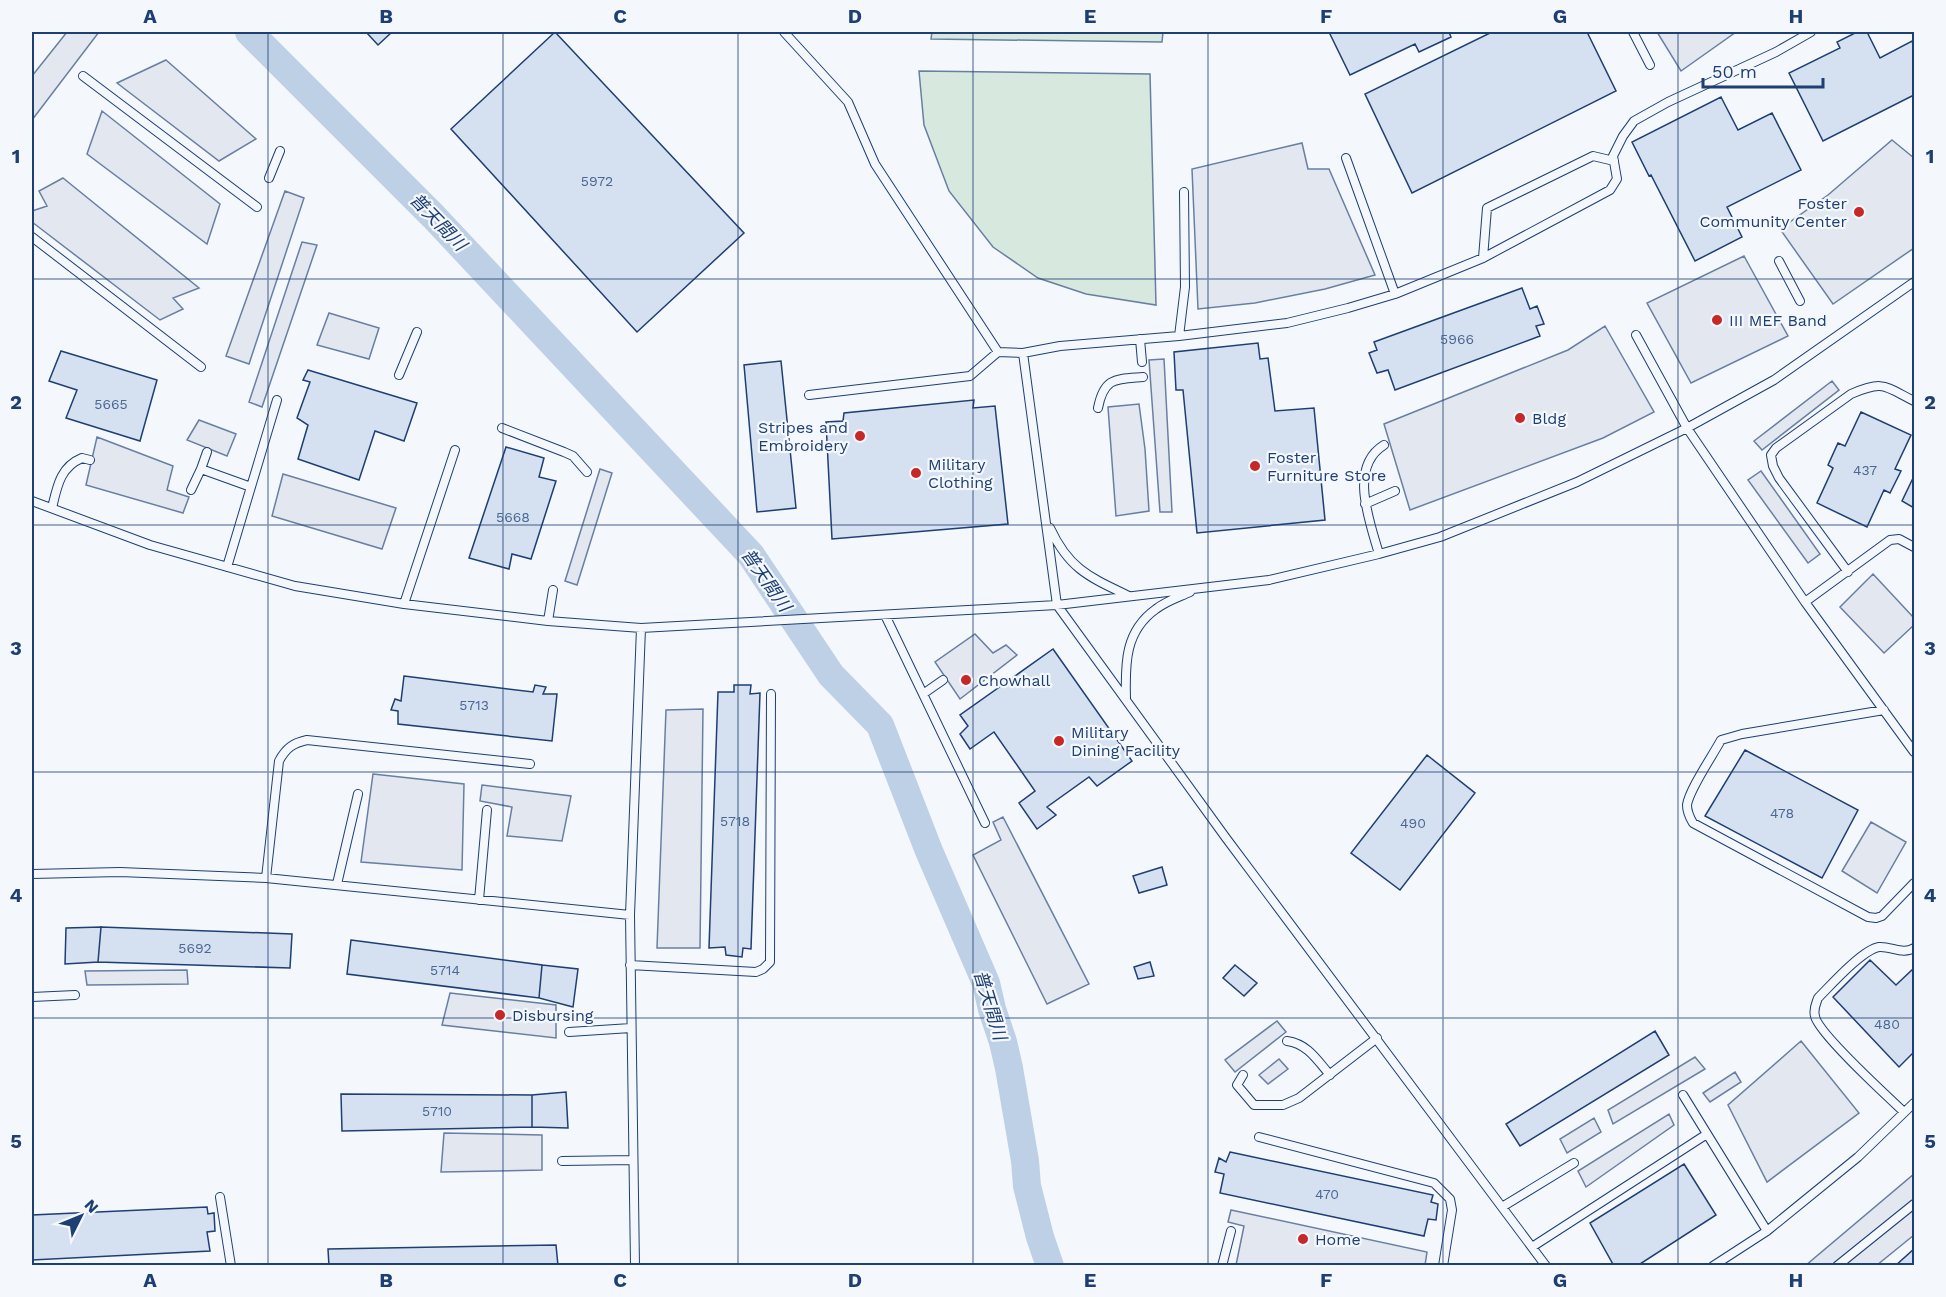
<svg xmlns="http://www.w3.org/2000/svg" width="1946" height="1297" font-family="'Work Sans','Noto Sans JP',sans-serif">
<rect width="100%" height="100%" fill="#f4f7fb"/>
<path fill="#d7e8df" stroke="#687fa3" stroke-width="1.5" d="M 932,32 L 1163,32 L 1162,42 L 931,39 Z
M 919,71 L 1150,74 L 1156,305 L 1086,294 L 1038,278 L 993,247 L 949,191 L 924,125 Z"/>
<path fill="#e3e8f0" stroke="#687fa3" stroke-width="1.5" d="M 67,32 L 99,32 L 32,120 L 32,76 Z
M 1657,32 L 1736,32 L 1681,71 Z
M 166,60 L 256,139 L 219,161 L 117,83 Z
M 102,111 L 220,204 L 207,244 L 87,154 Z
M 1892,140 L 1914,158 L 1914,248 L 1833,304 L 1780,229 L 1828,195 Z
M 1302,143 L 1308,169 L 1329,169 L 1375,275 L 1325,289 L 1255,303 L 1198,309 L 1192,169 Z
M 63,178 L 199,288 L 173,298 L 183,309 L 160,320 L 32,222 L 32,211 L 47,206 L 39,191 Z
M 285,191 L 304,198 L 249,364 L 226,356 Z
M 302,242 L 317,245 L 262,407 L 249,402 Z
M 1744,256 L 1788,336 L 1691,383 L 1647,303 Z
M 329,313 L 379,328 L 369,359 L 317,345 Z
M 1605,326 L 1654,412 L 1603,438 L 1410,510 L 1384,424 L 1568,350 Z
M 1164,359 L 1172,512 L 1160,512 L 1149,360 Z
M 1832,381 L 1839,390 L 1762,450 L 1754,441 Z
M 1139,404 L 1145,449 L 1149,511 L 1116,516 L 1108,407 Z
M 199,420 L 236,434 L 227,456 L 187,440 Z
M 97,437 L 173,466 L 167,490 L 189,497 L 183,513 L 86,485 Z
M 600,469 L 612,473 L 577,585 L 565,581 Z
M 1761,471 L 1820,554 L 1808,563 L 1748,480 Z
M 283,474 L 396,508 L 382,549 L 272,516 Z
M 1873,574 L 1914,618 L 1914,625 L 1884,653 L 1840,607 Z
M 975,634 L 993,653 L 1006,645 L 1017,655 L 960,699 L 935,662 Z
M 703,709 L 700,948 L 657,948 L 666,710 Z
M 373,774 L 464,784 L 462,870 L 361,862 Z
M 482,785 L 571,796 L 562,841 L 507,836 L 512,807 L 480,801 Z
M 1003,817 L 1089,984 L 1047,1004 L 973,855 L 1001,840 L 993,822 Z
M 1871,822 L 1906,842 L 1877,893 L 1842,871 Z
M 187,970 L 188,984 L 87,985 L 85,971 Z
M 450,993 L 556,1005 L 556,1038 L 442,1025 Z
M 1277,1021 L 1286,1032 L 1235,1072 L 1225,1060 Z
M 1801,1041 L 1859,1113 L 1767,1182 L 1728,1105 Z
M 1695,1057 L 1705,1069 L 1613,1124 L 1608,1110 Z
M 1279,1059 L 1288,1069 L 1268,1084 L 1259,1075 Z
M 1735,1072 L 1741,1082 L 1710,1102 L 1703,1093 Z
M 1669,1114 L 1674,1125 L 1586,1187 L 1578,1171 Z
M 1594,1118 L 1601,1132 L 1567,1153 L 1560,1139 Z
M 444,1133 L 542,1135 L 542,1170 L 441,1172 Z
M 1914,1174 L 1913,1200 L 1914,1202 L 1914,1235 L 1877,1265 L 1805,1266 Z
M 1231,1210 L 1427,1252 L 1425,1265 L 1236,1265 L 1244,1226 L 1228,1222 Z"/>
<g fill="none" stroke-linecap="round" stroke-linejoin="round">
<path stroke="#bed0e5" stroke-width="28" d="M 249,32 L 434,217 L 751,555 L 831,675 L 880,725 L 929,851 L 986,983 L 992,1009 L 1003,1042 L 1009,1068 L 1025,1161 L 1027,1186 L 1040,1237 L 1050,1266"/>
</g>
<path fill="#d5e0f0" stroke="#1d3f73" stroke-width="1.5" d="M 366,32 L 392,32 L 378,45 Z
M 555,32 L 744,233 L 637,332 L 451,129 Z
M 1329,32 L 1449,32 L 1451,37 L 1419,52 L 1415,44 L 1350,75 Z
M 1492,32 L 1587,32 L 1616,91 L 1412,193 L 1365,94 Z
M 1857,32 L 1867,32 L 1880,58 L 1912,41 L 1914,47 L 1914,95 L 1823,141 L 1789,73 L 1840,48 L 1837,42 Z
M 1721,97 L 1738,130 L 1772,113 L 1801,170 L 1727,207 L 1742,237 L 1695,261 L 1651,175 L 1649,176 L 1632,142 Z
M 1522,288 L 1530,309 L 1537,306 L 1544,324 L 1536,326 L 1540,336 L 1395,390 L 1388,370 L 1377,373 L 1369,353 L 1377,350 L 1374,342 Z
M 1258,343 L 1260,359 L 1268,358 L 1275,411 L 1314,408 L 1325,520 L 1197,533 L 1183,390 L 1176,390 L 1174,352 Z
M 61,351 L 157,380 L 140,441 L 66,418 L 77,390 L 49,381 Z
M 781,361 L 796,508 L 757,512 L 744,365 Z
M 308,370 L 417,403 L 404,441 L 375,431 L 359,480 L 298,459 L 308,425 L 297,418 L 310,382 L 303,380 Z
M 974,400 L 973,408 L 995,406 L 1008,524 L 832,539 L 826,422 L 843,421 L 844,413 Z
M 1861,412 L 1911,435 L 1895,469 L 1901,471 L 1890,493 L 1884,490 L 1867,527 L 1817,503 L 1833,468 L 1828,465 L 1838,443 L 1845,446 Z
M 506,447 L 544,458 L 539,477 L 556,481 L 531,559 L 512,554 L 509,569 L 469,558 Z
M 1914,476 L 1914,508 L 1902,501 Z
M 1053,649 L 1132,761 L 1097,786 L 1089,777 L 1047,807 L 1056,815 L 1037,829 L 1019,803 L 1035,791 L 994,732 L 970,749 L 960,734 L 968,726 L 960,715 Z
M 404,676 L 533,692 L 535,685 L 546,687 L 543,694 L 557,694 L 552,741 L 398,724 L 398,711 L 391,710 L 395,699 L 401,701 Z
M 734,685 L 751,685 L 750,694 L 760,693 L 751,949 L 743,948 L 742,957 L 726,955 L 725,947 L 709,948 L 718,692 L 734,692 Z
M 1745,750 L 1858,810 L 1822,878 L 1705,816 Z
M 1427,755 L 1475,793 L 1400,890 L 1351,853 Z
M 1162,867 L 1167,885 L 1139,893 L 1133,876 Z
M 101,927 L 292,934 L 290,968 L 98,962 Z
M 101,927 L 98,962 L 65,964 L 66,928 Z
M 351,940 L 542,965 L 539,998 L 347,974 Z
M 1870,960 L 1896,985 L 1914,968 L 1914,1052 L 1899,1067 L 1833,997 Z
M 1150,962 L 1154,976 L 1138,979 L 1134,967 Z
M 542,965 L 578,969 L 573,1007 L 539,998 Z
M 1235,965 L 1257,983 L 1244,996 L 1223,978 Z
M 1655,1031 L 1669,1055 L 1520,1146 L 1506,1124 Z
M 566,1092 L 568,1128 L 532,1127 L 532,1095 Z
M 341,1094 L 532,1095 L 532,1127 L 342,1131 Z
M 1230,1152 L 1433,1195 L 1431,1202 L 1438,1204 L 1436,1220 L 1428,1219 L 1424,1236 L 1220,1193 L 1224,1174 L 1215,1172 L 1219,1158 L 1226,1162 Z
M 1684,1164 L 1716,1215 L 1637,1266 L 1614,1266 L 1590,1223 Z
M 207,1207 L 208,1214 L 214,1213 L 215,1231 L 207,1232 L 210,1251 L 32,1260 L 32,1215 Z
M 556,1245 L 558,1266 L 329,1266 L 328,1249 Z
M 1914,1249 L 1914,1266 L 1895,1266 Z"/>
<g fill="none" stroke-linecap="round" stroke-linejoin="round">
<g stroke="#1d3f73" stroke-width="10">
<path id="lane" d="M 784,32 L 848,102 L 875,164 L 998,352 L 1023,353 L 1060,346 L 1179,336 L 1287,323 L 1348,308 L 1395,294 L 1483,258 L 1610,190 L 1617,179 L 1613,156 L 1623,136 L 1634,121 L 1668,102 L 1776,52 L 1811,32
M 1633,32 L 1650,65
M 83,76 L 257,207
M 1346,158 L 1395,294
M 269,178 L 280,151
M 32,237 L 201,367
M 1483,258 L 1487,208 L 1593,156 L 1614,161
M 1779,261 L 1800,301
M 1636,335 L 1687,428 L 1805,602 L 1914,752
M 1179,336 L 1185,287 L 1184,192
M 1140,339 L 1142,362
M 1023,353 L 1057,605 L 1226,838 L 1546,1266
M 399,375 L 417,332
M 809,395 L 970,376 L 998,352
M 1098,408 C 1104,377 1116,379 1143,377
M 502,428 L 564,452 L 573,456 L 587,472
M 201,469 L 251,487
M 191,490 L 201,469 L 207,452
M 32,501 L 150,545 L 295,586 L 404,604 L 548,621 L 641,628 L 1057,605 L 1269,580 L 1379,554 L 1440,537 L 1577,482 L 1687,428 L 1774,380 L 1914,282
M 1365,504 L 1395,491
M 52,508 C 57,487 60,467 82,458 L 90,460
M 1050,528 C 1069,569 1089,577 1129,596
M 1379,554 C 1370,522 1348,467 1384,445
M 227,567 L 277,400
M 1848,572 L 1779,478 L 1773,466 L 1771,455 L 1776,448 L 1851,394 C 1884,380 1884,386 1914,401
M 1805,602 L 1890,540 L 1899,539 L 1914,547
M 404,604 L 455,450
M 885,615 L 985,823
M 548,621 L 553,590
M 923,694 L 943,680
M 1126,698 C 1125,663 1125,631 1156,609 C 1166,601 1179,597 1190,592
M 1884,710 L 1742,734 L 1721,740 C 1713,755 1689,790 1687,805 C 1687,811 1690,818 1693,823 L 1868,917 L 1876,918 L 1882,916 L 1914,883
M 32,874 L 120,872 L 266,878 L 630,915
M 266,878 L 279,761 C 286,748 293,743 307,740 L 530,764
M 337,884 L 358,794
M 479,900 L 487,810
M 630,965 L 756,972 L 763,969 L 770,962 L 771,694
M 32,997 L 75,995
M 569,1032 L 631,1028
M 1287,1041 C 1308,1044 1317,1060 1330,1075
M 1243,1075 L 1237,1085 L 1254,1105 L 1283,1105 L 1299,1098 L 1377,1038
M 1683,1095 L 1767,1231
M 1904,1112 C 1888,1097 1817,1032 1815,1016 C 1813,1009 1816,1004 1818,998 C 1831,985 1862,950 1879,947 C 1891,946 1903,955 1914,948
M 1259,1137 L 1434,1183 L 1450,1199 L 1452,1210 L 1443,1266
M 562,1161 L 633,1160
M 220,1197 L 231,1266
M 1502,1207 L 1574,1163
M 1532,1247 L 1707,1134
M 635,1266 L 630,915 L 641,628
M 1222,1266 L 1231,1231
M 1713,1266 L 1767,1231 L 1858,1157 L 1914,1103
M 1837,1266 L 1914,1204"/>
</g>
<use href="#lane" stroke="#f4f7fb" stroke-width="8"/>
</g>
<path fill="none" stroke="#1d3f73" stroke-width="1.5" stroke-opacity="0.55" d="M 268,32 L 268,1266M 503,32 L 503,1266M 738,32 L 738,1266M 973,32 L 973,1266M 1208,32 L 1208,1266M 1443,32 L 1443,1266M 1678,32 L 1678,1266M 32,279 L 1914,279M 32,525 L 1914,525M 32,772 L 1914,772M 32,1018 L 1914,1018"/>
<g fill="#c62828" stroke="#f4f7fb" stroke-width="2">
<circle cx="1859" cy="212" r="6"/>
<circle cx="1717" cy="320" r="6"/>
<circle cx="1520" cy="418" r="6"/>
<circle cx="860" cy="436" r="6"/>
<circle cx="1255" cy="466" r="6"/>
<circle cx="916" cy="473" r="6"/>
<circle cx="966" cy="680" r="6"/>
<circle cx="1059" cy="741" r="6"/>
<circle cx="500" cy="1015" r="6"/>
<circle cx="1303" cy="1239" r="6"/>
</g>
<g text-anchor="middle" stroke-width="4.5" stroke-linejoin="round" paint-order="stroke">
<g font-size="14" fill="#4b6792">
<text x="597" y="186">5972</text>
<text x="1457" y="344">5966</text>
<text x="111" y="409">5665</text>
<text x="1865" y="475">437</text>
<text x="513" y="522">5668</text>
<text x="474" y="710">5713</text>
<text x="1782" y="818">478</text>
<text x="735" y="826">5718</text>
<text x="1413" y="828">490</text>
<text x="195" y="953">5692</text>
<text x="445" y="975">5714</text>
<text x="1887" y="1029">480</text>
<text x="437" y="1116">5710</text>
<text x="1327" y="1199">470</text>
</g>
<g font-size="16" fill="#1d3f73" stroke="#f4f7fb" text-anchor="start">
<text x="1847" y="209" text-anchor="end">Foster<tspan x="1847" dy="18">Community Center</tspan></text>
<text x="1729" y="326">III MEF Band</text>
<text x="1532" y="424">Bldg</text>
<text x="848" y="433" text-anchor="end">Stripes and<tspan x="848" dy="18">Embroidery</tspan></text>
<text x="1267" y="463">Foster<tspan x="1267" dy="18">Furniture Store</tspan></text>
<text x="928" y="470">Military<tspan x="928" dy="18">Clothing</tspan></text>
<text x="978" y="686">Chowhall</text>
<text x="1071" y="738">Military<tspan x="1071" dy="18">Dining Facility</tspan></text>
<text x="512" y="1021">Disbursing</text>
<text x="1315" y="1245">Home</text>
</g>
<g font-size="18" font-style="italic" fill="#1d3f73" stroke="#f4f7fb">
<text transform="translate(438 222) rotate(46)" y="6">普天間川</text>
<text transform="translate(766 580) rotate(55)" y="6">普天間川</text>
<text transform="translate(990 1005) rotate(73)" y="6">普天間川</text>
</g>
</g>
<rect width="1946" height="1297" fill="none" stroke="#f4f7fb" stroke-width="66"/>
<g transform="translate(81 1216) rotate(47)" stroke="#f4f7fb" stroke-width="4.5" paint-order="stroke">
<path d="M0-4.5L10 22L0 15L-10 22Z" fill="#1d3f73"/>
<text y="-9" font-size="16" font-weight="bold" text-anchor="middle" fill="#1d3f73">N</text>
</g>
<path d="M1703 78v9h120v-9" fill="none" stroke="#1d3f73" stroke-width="3"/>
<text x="1712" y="78" font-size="18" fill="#1d3f73" stroke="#f4f7fb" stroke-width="4.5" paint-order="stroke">50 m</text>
<rect x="33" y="33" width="1880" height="1231" fill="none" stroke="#1d3f73" stroke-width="2"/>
<g font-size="20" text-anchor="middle" font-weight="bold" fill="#1d3f73">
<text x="150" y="23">A</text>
<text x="386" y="23">B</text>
<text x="620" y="23">C</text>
<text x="855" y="23">D</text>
<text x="1090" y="23">E</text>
<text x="1326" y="23">F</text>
<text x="1560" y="23">G</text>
<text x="1796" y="23">H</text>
<text x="16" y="163">1</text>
<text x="1930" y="163">1</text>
<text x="16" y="409">2</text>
<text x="1930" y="409">2</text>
<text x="16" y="655">3</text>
<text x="1930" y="655">3</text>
<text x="16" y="902">4</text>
<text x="1930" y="902">4</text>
<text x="16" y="1148">5</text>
<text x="1930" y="1148">5</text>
<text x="150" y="1287">A</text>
<text x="386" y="1287">B</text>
<text x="620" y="1287">C</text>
<text x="855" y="1287">D</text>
<text x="1090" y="1287">E</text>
<text x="1326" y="1287">F</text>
<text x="1560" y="1287">G</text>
<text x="1796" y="1287">H</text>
</g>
</svg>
